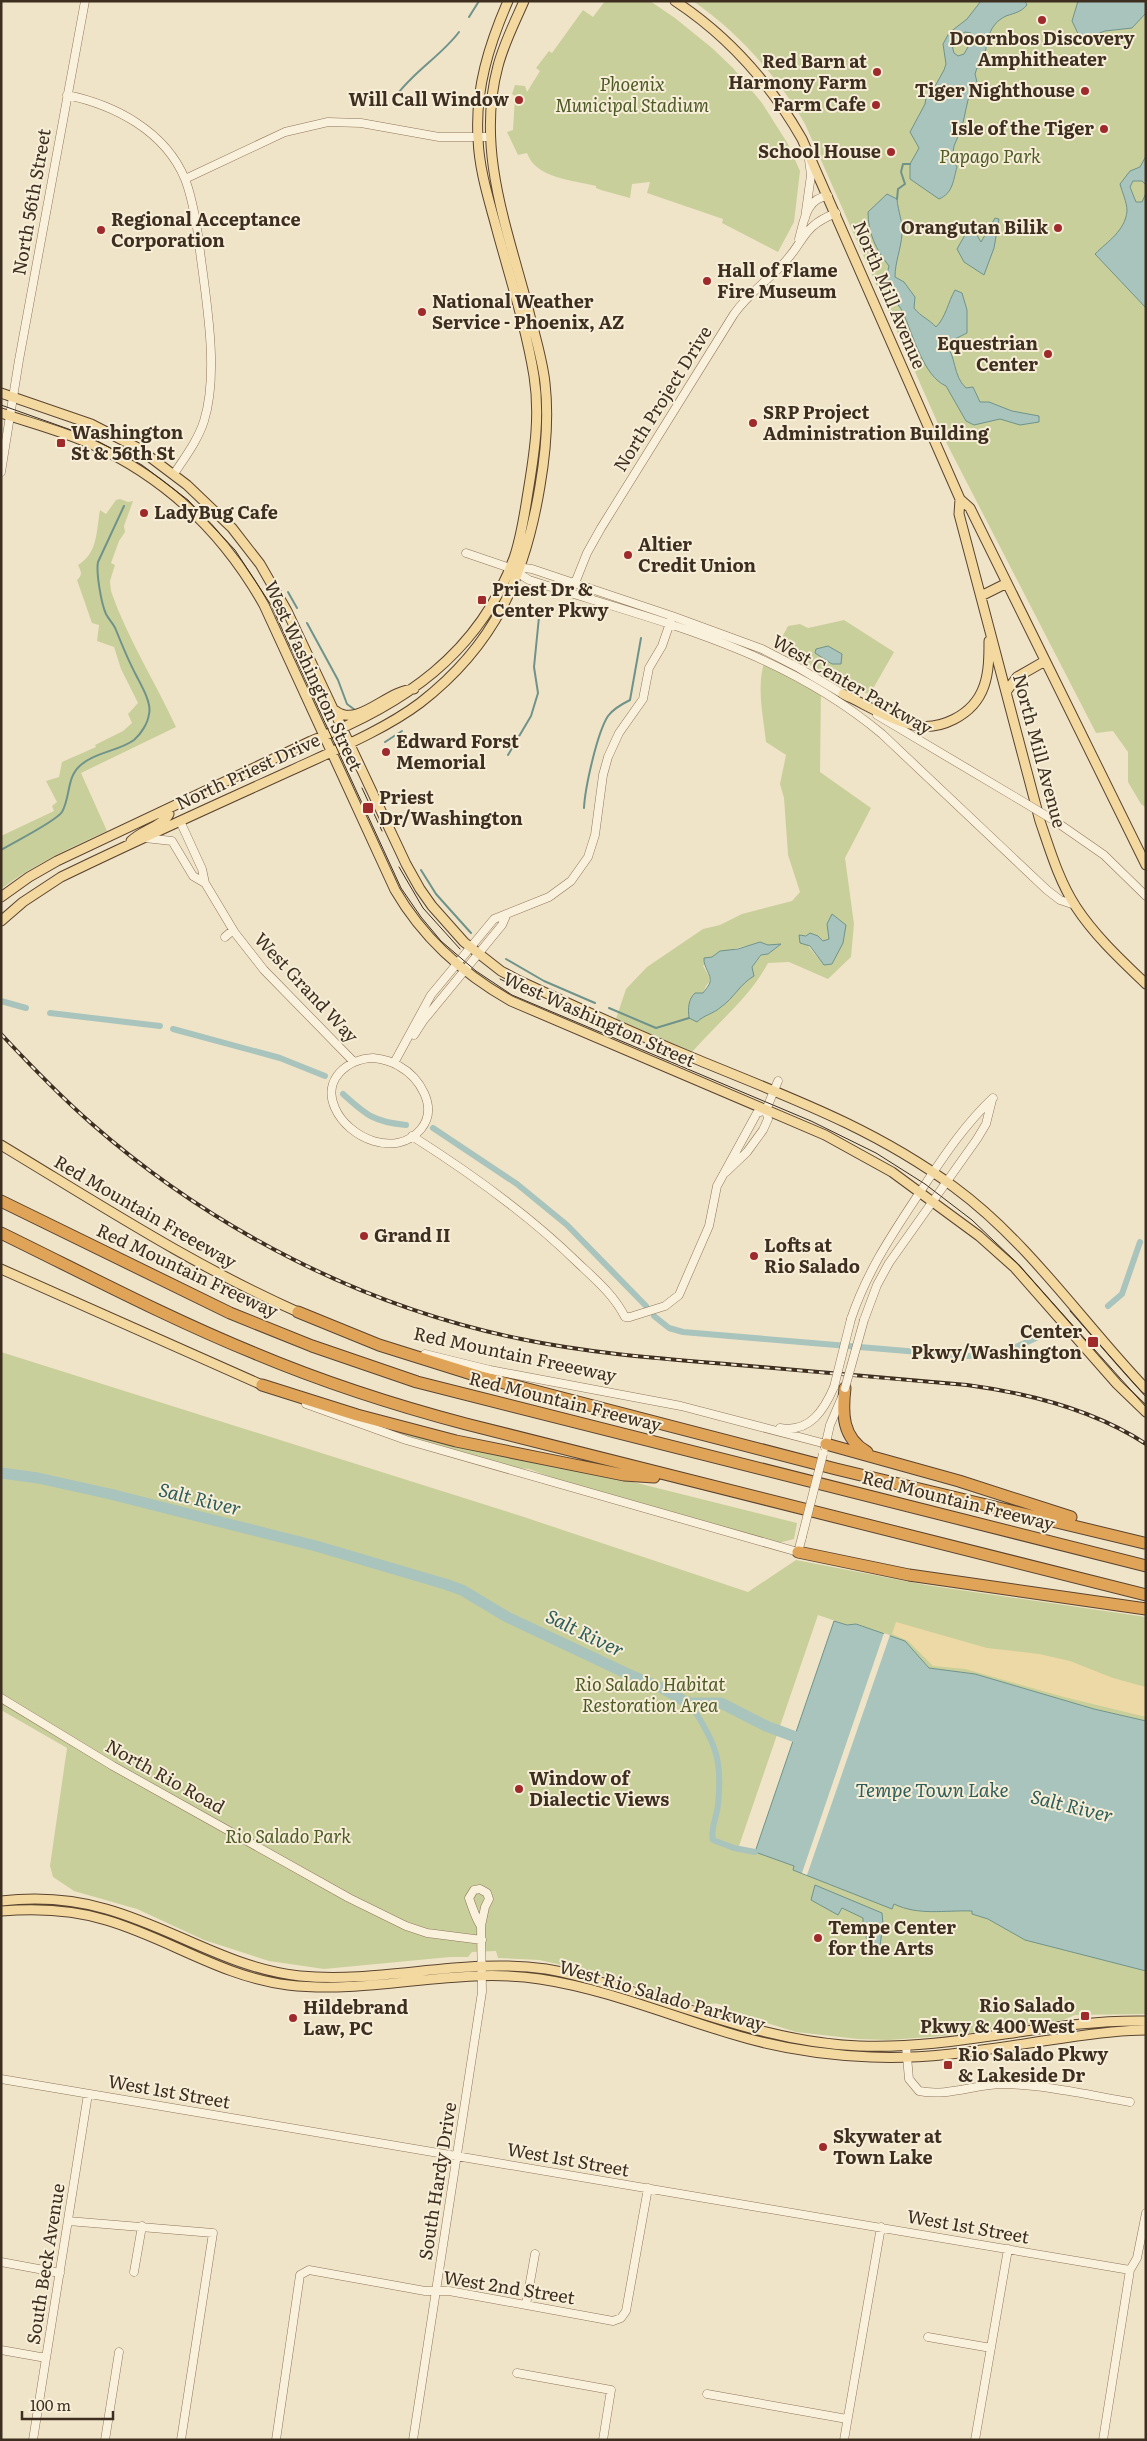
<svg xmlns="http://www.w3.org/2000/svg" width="1147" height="2441" font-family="Literata,serif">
<rect width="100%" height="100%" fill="#f0e4c8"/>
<path fill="#c9cf9b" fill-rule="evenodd" d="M 605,1 L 650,1 L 675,18 L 712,48 L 733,68 L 762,103 L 788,144 L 800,171 L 794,222 L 778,252 L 722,223 L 723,219 L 647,193 L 650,182 L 632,184 L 630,198 L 601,190 L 596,188 L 596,186 C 574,180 536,179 527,153 L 518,155 L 507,132 L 513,130 L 515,96 L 512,94 L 515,85 L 525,86 L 527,92 L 540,71 L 536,68 L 549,51 L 552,53 L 583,10 L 593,17 Z
M 693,1 L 1146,1 L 1146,808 L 1141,804 L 1128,782 L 1128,752 L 1113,731 L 1096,733 L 947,444 L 805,124 C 778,77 738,32 693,1 Z
M 120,499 L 128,502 L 133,501 L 124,526 L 125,532 L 119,541 L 111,563 L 115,565 L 110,581 L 111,591 C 127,638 155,681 176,727 L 81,773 L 107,831 C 70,848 34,864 1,889 L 1,836 L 54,811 L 52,806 L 57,802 L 46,781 L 59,777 L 62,762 L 96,747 L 95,745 L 123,731 L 132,723 L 128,714 L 138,703 L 121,669 L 114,647 L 97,641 L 99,625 L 92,623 L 77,580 C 83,575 81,571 78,565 C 98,553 96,532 100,510 L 106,514 L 116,500 Z
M 844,620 L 894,652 L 870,694 L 854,691 L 781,648 L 779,643 L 788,626 L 800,624 L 808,628 Z
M 765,660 L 821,689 L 820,772 L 871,808 L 845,858 L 854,924 L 851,957 L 828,979 L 789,962 L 768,963 C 749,999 718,1022 692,1052 L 616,1019 L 626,989 L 647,967 L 703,929 L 720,925 L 742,914 L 792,901 L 800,892 L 788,855 L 784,798 L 780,784 L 786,755 L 766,742 C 763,715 756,686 765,660 ZM 827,924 L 837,953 L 832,964 L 824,965 L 799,935 L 818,936 L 823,942 L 830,939 ZM 760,942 L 768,945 L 780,945 L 768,954 L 762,955 L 752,967 L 753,976 C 735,988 726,1011 703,1016 C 703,1009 702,1002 703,995 C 706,978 716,986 703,966 C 722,948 736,950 760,942 Z
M 1,1352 L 521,1516 L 748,1592 L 796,1560 L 926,1585 L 1146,1617 L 1146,1721 L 1094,1709 L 975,1674 L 929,1668 L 905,1641 L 856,1624 L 847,1625 L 818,1615 L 739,1846 L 794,1866 L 794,1870 L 892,1908 L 894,1904 L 926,1910 L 972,1911 L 972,1914 L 988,1919 L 1025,1940 L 1146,1971 L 1146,2014 L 1075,2015 L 1063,2020 L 956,2035 L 889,2040 L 858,2039 L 796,2032 L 732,2012 C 720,2002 715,2002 701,2006 L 589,1971 L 539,1960 L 498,1958 L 496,1951 L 472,1952 L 468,1957 L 450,1957 L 324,1969 L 269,1961 L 204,1940 L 137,1909 L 74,1891 L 53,1877 L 50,1866 L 67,1748 L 1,1710 Z
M 371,1425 L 553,1462 L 797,1523 L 794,1539 L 778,1543 L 559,1480 L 529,1469 L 518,1468 Z"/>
<path fill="#ecd9a5" d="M 896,1622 L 987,1648 L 1039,1654 L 1070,1661 L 1113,1678 L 1146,1687 L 1146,1717 L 1064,1697 L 965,1669 L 933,1666 L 908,1641 L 892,1634 Z"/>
<path fill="#a9c4bc" stroke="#6f938a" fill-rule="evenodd" d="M 981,1 L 1025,1 L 1027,5 C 1021,12 1015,13 1006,16 C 985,26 987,48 983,67 L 977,68 L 975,74 L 977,82 L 968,100 L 962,127 L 954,146 L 952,159 L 957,167 C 953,181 953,193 939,199 L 910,179 L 910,164 L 919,148 L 910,132 L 925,104 L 926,97 L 933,90 L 944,70 L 946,64 L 943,44 L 949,33 L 967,19 ZM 965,32 L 971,33 L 973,38 L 964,54 L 958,56 L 954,53 C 950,42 955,38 965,32 Z
M 1078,1 L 1146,1 L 1146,13 L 1132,28 L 1105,31 L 1081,40 L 1072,21 Z
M 1146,156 L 1146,185 L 1142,181 L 1133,181 L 1130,187 L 1136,202 L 1142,202 L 1146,193 L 1146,308 L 1095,254 C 1108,241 1125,231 1127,211 C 1127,202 1122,192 1120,184 L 1130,171 L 1140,167 Z
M 887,194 L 897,199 C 898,212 903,221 902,234 C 901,249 895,262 895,277 L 904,282 L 915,297 L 914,308 C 921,317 929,319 936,327 C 946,317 948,302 955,290 L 962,293 L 967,310 L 967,333 L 945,344 C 957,356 952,375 966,388 L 973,387 L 980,402 L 989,402 L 1012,411 L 1039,416 L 1039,422 L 1020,425 L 1000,419 L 974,425 L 966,421 L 946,386 C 923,376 913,334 903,313 C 901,307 895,302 892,297 C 888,290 886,282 883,275 L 887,274 L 889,266 C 876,250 868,233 868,212 Z
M 995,218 L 999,219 L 994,248 L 984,275 L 964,262 L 957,249 L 965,235 L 965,228 L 971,225 L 981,242 Z
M 828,646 L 842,654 L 841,664 L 832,664 L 815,653 L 816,649 Z
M 832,914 L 846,925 L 843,943 L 832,964 L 824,965 L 810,946 L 800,943 L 799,935 L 806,936 L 810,933 L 818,936 L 823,941 L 829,939 L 827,924 Z
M 760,942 L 768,945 L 781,944 L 768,954 L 761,955 L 752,967 L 754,976 C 740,984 734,998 721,1007 C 713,1014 704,1015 697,1022 L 689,1018 C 688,1008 688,1000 695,993 L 703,993 C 705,990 709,986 710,982 C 712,975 703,967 704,958 L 712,957 L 720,951 L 738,949 Z
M 834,1621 L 847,1625 L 856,1624 L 905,1641 L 929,1668 L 975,1674 L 1094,1709 L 1146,1721 L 1146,1971 L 1025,1940 L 988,1919 L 972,1914 L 972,1911 C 944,1910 919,1916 894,1904 L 892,1909 L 793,1870 L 794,1866 L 755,1852 Z
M 815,1885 L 882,1913 L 883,1924 L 880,1946 L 866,1938 L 867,1934 L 863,1929 L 863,1918 L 842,1908 L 838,1915 L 811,1900 Z"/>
<path fill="#f0e4c8" d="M 884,1633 L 890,1635 L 807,1875 L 802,1873 Z"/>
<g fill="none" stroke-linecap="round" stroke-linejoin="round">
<path stroke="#6f938a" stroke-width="2" d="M 469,17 L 479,1
M 396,96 C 414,71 441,56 459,32
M 897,199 L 898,189 L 905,184 L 901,172 L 903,164 L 910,164
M 288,592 L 297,608
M 307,623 L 338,680 L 347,704 L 355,710
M 385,742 L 402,731
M 508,755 L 531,716 L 538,693 L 534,667 L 540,607
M 584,808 C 585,788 597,733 608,716 C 613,709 622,704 630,700 L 641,638
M 1,850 C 14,842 55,822 62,812 C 71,796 66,776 82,764 C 96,752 119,751 134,740 C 141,734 148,723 149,714 C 152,703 141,685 136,675 C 128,660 122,645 116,630 C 114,624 109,620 106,614 C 101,603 96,572 98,562 L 124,506
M 421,870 L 436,894 L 471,933
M 506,959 L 544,981 L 595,1003
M 609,1008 L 656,1028 L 689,1018"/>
<path stroke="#a9c4bc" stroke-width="6" d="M 1,1001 L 26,1008
M 50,1013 L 160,1026
M 173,1029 L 280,1058 L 325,1076
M 343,1094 C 366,1115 374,1122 406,1125
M 433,1128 L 517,1184 L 567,1225 L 646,1306
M 1108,1306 L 1122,1294 L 1140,1242
M 654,1316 L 669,1328 L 683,1332 L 966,1356 C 997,1356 1008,1351 1036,1338
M 690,1703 C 715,1744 723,1757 718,1805 C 717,1816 710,1830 713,1840 L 734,1848 L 755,1852"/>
<path stroke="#a9c4bc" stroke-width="11" d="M 1,1473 L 38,1478 L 110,1494 L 316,1546 L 445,1584 L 462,1590 L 507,1617 L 628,1674 L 664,1689 L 684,1701 L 690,1703 L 721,1703 L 766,1726 L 809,1742"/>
<g stroke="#8d765c" stroke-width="9">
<path id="minor" d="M 67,95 C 115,105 165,131 185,179 C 191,194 194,211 197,227 C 203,284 221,367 204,421 C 198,440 185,457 174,474
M 185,179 L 285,132 L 328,122 L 361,123 L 439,137 L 489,137
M 805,218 L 811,175 L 809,160
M 799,239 C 804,221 806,198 828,196
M 1,472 L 19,360 L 85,1
M 466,553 L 510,568 L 529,580 C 656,621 778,647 882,734 L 1047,890 L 1060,900 L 1075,905
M 516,567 L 532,569 L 672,616 L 762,649 L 799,668 L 848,697
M 575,583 L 587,553 L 601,528 L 734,314 C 749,293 766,282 783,264 C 806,240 801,227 836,213
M 877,715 L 1015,797
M 180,821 L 202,869 L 205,883 L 235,933 L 264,970 L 353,1061
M 1055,821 L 1104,855 L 1146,896
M 145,838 L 172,841 L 193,876 L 205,883
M 225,937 L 233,930
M 414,1035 L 423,1021 L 502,925 L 506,916
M 373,1058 C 382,1059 391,1061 399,1066 C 419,1077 439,1107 421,1129 C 396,1159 348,1138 335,1108 C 322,1080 347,1059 373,1058 Z
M 394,1063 L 431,995 L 494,919 L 549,897 L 571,881 L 588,857 L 595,835 L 603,775 L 608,757 L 619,733 L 643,699 L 649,668 L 662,646 L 671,620
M 412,1136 C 472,1174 528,1214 578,1263 C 596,1280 614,1295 625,1317 L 630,1317 L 665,1306 L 679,1295 L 709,1226 L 717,1186 L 757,1113 L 766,1110
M 726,1172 L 747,1152 L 763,1130 L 768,1119 L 766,1110 L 778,1081
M 851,1319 C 867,1271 893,1233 920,1192 C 942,1159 964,1125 993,1098
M 864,1320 L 877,1285 L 889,1263 L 977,1139 L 986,1124 L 992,1100
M 425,1354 L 490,1370 L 681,1406 L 826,1444
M 306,1404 L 406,1440 L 798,1552 L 802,1537
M 780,1428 C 810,1433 824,1410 834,1387
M 825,1447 L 830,1425 L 842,1397
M 1,1698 L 113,1766 L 349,1898 L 406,1926 L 427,1933 L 482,1940
M 906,2046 L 909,2079 L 919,2091 C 947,2097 976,2084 1004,2084 C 1046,2085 1089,2095 1130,2102
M 1,2079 L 1130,2270
M 68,2221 L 213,2233 L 181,2440
M 1,2262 L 60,2273
M 134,2272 L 142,2226
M 526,2305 L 535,2254
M 928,2337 L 991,2348
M 1,2350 L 46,2358
M 517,2373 L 611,2390 L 603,2440
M 707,2394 L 847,2419
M 33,2440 L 88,2094
M 105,2440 L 119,2352
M 276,2440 L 300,2275 L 309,2270 L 425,2291 L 449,2291 L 613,2321 L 621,2318 L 626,2311 L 648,2188
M 413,2440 L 482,1992 L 481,1926 L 485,1907 L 489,1899 L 487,1893 L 480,1889 L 474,1890 L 469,1898 C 471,1904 478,1923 481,1926
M 844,2440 L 881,2227
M 975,2440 L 1008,2249
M 1103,2440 L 1130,2270 L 1137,2258 L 1146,2213"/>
</g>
<g stroke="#5b4430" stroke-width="11">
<path id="major" d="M 675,1 C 728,36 770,83 802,139 L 960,499 L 970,508 L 1146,865
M 1,393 L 91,424 L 138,448 L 187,485 L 232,528 L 260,564 L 287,611 L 406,864 L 420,889 L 432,906 L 464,942 L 501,971 L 520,981 C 576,1007 633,1033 691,1057 C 785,1096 871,1126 954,1187 C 1029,1242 1082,1322 1146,1389
M 1,413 C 31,423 62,431 91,444 C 166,478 224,534 264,605 L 395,890 C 423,938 463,974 511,1001 L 825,1135 L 892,1172 L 979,1236 L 1015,1268 L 1117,1384 L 1146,1412
M 960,499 L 959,514 L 1040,821 C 1050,850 1059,881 1076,907 C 1095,936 1121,960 1146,984
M 981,596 L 1007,583
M 1006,692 L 1017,677 L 1045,661
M 843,694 C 865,704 886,718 909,724 C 939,733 974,715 984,686 C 989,672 989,656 989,641
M 336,711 C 358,728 387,690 414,689
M 131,841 C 142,830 163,826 169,814 L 168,809
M 1,897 L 29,877 L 57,861 L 311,741 C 403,705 479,654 514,558 C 522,535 525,510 529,486 C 535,449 540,414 534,376 C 526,327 510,278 497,230 C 489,200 479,170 478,138 C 475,89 489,45 508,1
M 1,921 L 23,902 L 61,877 C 137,840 215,805 292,770 C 333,751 384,730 420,703 C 495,645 525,577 540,486 C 546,451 549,418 545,383 C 542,356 533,330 527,304 C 506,225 476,147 498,66 C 504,43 515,22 524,1
M 1,1145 C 99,1204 194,1266 298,1312
M 1,1269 L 262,1385
M 1,1901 C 36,1897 72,1899 106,1909 C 174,1928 228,1968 300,1976 C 382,1984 463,1957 546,1969 C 577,1974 607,1984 637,1993 C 710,2016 782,2043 859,2046 C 957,2050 1050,2019 1146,2021
M 1,1911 C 37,1908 71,1909 106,1920 C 168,1938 222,1977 288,1985 C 372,1995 456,1966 540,1979 C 606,1989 668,2015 732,2034 C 777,2048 824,2055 871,2057 C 936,2060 1000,2047 1064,2038 C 1091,2034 1118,2030 1146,2030"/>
</g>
<g stroke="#5b4430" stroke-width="13">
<path id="highway" d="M 1,1201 L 230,1313 L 312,1346 L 417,1382 L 1146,1566
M 1,1233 C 85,1274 168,1318 254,1353 C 323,1382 394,1405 466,1424 L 1146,1595
M 298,1312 L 379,1345 L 481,1377 L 836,1469 L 1144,1543
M 262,1385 L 357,1415 L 456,1441 L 624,1475 L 654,1477
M 845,1388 C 842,1413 842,1438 867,1452
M 826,1444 L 959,1481 L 1071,1517
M 798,1552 L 909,1575 L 1146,1609"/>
</g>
<use href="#minor" stroke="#faf1dc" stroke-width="8"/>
<use href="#major" stroke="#f3d9a0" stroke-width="9"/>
<use href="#highway" stroke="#e0a458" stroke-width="11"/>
<path stroke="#3d2e20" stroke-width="1" d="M 1,405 L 88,436 L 142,465 L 188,500 L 235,550 L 271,605 L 401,888 L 421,917 L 441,941 L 476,971 L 512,995 L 811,1121 L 876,1153 L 925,1184 L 972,1220 L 1016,1262 L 1146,1407
M 362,788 L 382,831
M 399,867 L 423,908 L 460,949
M 500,979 L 540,999
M 1070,1311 L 1146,1397"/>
<g stroke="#3d2e20" stroke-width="4">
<path id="rail" d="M 1,1034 C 30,1065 60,1096 92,1124 C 213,1230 364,1307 521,1339 C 593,1354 666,1359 738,1365 C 815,1372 891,1379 967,1385 C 1027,1393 1094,1410 1146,1444"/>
</g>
<use href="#rail" stroke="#f7eed8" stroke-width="2" stroke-dasharray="5.5" stroke-linecap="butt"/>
<g stroke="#8d765c" stroke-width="9" stroke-linecap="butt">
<path id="minor-bridge" d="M 1015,797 L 1055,821
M 834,1387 L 851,1319
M 845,1388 L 864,1320
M 802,1537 L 823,1454"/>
</g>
<use href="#minor-bridge" stroke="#faf1dc" stroke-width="8"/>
</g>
<g fill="#9e2a2b" stroke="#f7eed8" stroke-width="2">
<circle cx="1042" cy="20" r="5"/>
<circle cx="877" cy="72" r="5"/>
<circle cx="1085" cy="91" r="5"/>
<circle cx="519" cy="100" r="5"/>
<circle cx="876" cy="105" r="5"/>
<circle cx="1104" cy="129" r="5"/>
<circle cx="891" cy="152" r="5"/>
<circle cx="1058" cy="228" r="5"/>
<circle cx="101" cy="230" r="5"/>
<circle cx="707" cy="281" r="5"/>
<circle cx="422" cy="312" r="5"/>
<circle cx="1048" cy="354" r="5"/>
<circle cx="753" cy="423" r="5"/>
<rect x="56" y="438" width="10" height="10" rx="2.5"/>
<circle cx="144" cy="513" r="5"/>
<circle cx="628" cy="555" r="5"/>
<rect x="477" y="595" width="10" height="10" rx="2.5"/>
<circle cx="386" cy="752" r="5"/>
<rect x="362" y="802" width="12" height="12" rx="2.5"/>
<circle cx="364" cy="1236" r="5"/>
<circle cx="754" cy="1256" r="5"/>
<rect x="1087" y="1336" width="12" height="12" rx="2.5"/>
<circle cx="519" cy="1789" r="5"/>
<circle cx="818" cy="1938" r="5"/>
<rect x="1080" y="2011" width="10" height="10" rx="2.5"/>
<circle cx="293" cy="2018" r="5"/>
<rect x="943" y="2060" width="10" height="10" rx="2.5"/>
<circle cx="823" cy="2147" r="5"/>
</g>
<g text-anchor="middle" stroke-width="4" stroke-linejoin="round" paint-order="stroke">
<g font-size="18" font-weight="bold" fill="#3d2e20" stroke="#f7eed8" text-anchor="start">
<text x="1042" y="45" text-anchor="middle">Doornbos Discovery<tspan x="1042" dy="21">Amphitheater</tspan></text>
<text x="867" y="68" text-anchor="end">Red Barn at<tspan x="867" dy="21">Harmony Farm</tspan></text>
<text x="1075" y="97" text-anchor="end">Tiger Nighthouse</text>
<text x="509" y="106" text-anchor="end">Will Call Window</text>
<text x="866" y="111" text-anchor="end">Farm Cafe</text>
<text x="1094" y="135" text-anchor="end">Isle of the Tiger</text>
<text x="881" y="158" text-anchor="end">School House</text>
<text x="111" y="226">Regional Acceptance<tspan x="111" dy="21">Corporation</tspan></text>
<text x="1048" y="234" text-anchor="end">Orangutan Bilik</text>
<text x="717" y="277">Hall of Flame<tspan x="717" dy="21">Fire Museum</tspan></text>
<text x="432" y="308">National Weather<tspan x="432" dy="21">Service - Phoenix, AZ</tspan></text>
<text x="1038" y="350" text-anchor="end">Equestrian<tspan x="1038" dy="21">Center</tspan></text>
<text x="763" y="419">SRP Project<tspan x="763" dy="21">Administration Building</tspan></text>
<text x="71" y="439">Washington<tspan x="71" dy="21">St &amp; 56th St</tspan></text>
<text x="154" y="519">LadyBug Cafe</text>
<text x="638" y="551">Altier<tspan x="638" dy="21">Credit Union</tspan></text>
<text x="492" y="596">Priest Dr &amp;<tspan x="492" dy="21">Center Pkwy</tspan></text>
<text x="396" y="748">Edward Forst<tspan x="396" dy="21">Memorial</tspan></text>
<text x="379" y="804">Priest<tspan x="379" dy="21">Dr/Washington</tspan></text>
<text x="374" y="1242">Grand II</text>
<text x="764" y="1252">Lofts at<tspan x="764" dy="21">Rio Salado</tspan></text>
<text x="1082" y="1338" text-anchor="end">Center<tspan x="1082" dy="21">Pkwy/Washington</tspan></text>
<text x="529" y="1785">Window of<tspan x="529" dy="21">Dialectic Views</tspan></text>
<text x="828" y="1934">Tempe Center<tspan x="828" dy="21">for the Arts</tspan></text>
<text x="1075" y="2012" text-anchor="end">Rio Salado<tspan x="1075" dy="21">Pkwy &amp; 400 West</tspan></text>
<text x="303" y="2014">Hildebrand<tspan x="303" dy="21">Law, PC</tspan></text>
<text x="958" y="2061">Rio Salado Pkwy<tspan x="958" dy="21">&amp; Lakeside Dr</tspan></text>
<text x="833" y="2143">Skywater at<tspan x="833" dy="21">Town Lake</tspan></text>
</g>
<g font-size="18" font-style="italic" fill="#4d5a26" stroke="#f7eed8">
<text x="632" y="91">Phoenix<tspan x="632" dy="21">Municipal Stadium</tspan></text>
<text x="990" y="163">Papago Park</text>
<text x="650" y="1691">Rio Salado Habitat<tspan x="650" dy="21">Restoration Area</tspan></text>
<text x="288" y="1843">Rio Salado Park</text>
</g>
<g font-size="18" fill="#3d2e20" stroke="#f7eed8">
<text transform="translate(32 202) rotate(-80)" y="6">North 56th Street</text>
<text transform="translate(889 295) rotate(67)" y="6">North Mill Avenue</text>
<text transform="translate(663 399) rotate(-58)" y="6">North Project Drive</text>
<text transform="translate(313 676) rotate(65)" y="6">West Washington Street</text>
<text transform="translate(852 685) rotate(30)" y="6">West Center Parkway</text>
<text transform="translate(1039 751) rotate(75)" y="6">North Mill Avenue</text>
<text transform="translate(248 772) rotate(-25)" y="6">North Priest Drive</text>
<text transform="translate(306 988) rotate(47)" y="6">West Grand Way</text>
<text transform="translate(599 1020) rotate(24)" y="6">West Washington Street</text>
<text transform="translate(145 1212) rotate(30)" y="6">Red Mountain Freeeway</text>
<text transform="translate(187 1271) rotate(25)" y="6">Red Mountain Freeway</text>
<text transform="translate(515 1355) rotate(12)" y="6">Red Mountain Freeeway</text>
<text transform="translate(565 1402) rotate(14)" y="6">Red Mountain Freeway</text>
<text transform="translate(958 1501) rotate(14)" y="6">Red Mountain Freeway</text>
<text transform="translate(165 1777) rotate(29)" y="6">North Rio Road</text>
<text transform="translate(662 1996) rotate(16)" y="6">West Rio Salado Parkway</text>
<text transform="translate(169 2092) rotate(10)" y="6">West 1st Street</text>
<text transform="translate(568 2160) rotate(10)" y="6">West 1st Street</text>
<text transform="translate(438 2181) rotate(-81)" y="6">South Hardy Drive</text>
<text transform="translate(968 2227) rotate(10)" y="6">West 1st Street</text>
<text transform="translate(46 2264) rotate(-81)" y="6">South Beck Avenue</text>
<text transform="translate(509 2288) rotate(9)" y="6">West 2nd Street</text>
</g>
<g font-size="19" font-style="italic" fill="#2f5d5a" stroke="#f7eed8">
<text transform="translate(200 1499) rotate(14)" y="7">Salt River</text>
<text transform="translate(585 1633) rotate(26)" y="7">Salt River</text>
<text x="932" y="1797">Tempe Town Lake</text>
<text transform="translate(1072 1806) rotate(14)" y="7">Salt River</text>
</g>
</g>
<rect width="1147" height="2441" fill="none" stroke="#3d2e20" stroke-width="5"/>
<path d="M22 2411v8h91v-8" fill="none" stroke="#3d2e20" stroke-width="2.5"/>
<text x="30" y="2411" font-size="15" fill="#3d2e20" stroke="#f7eed8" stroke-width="4" paint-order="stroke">100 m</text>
</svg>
